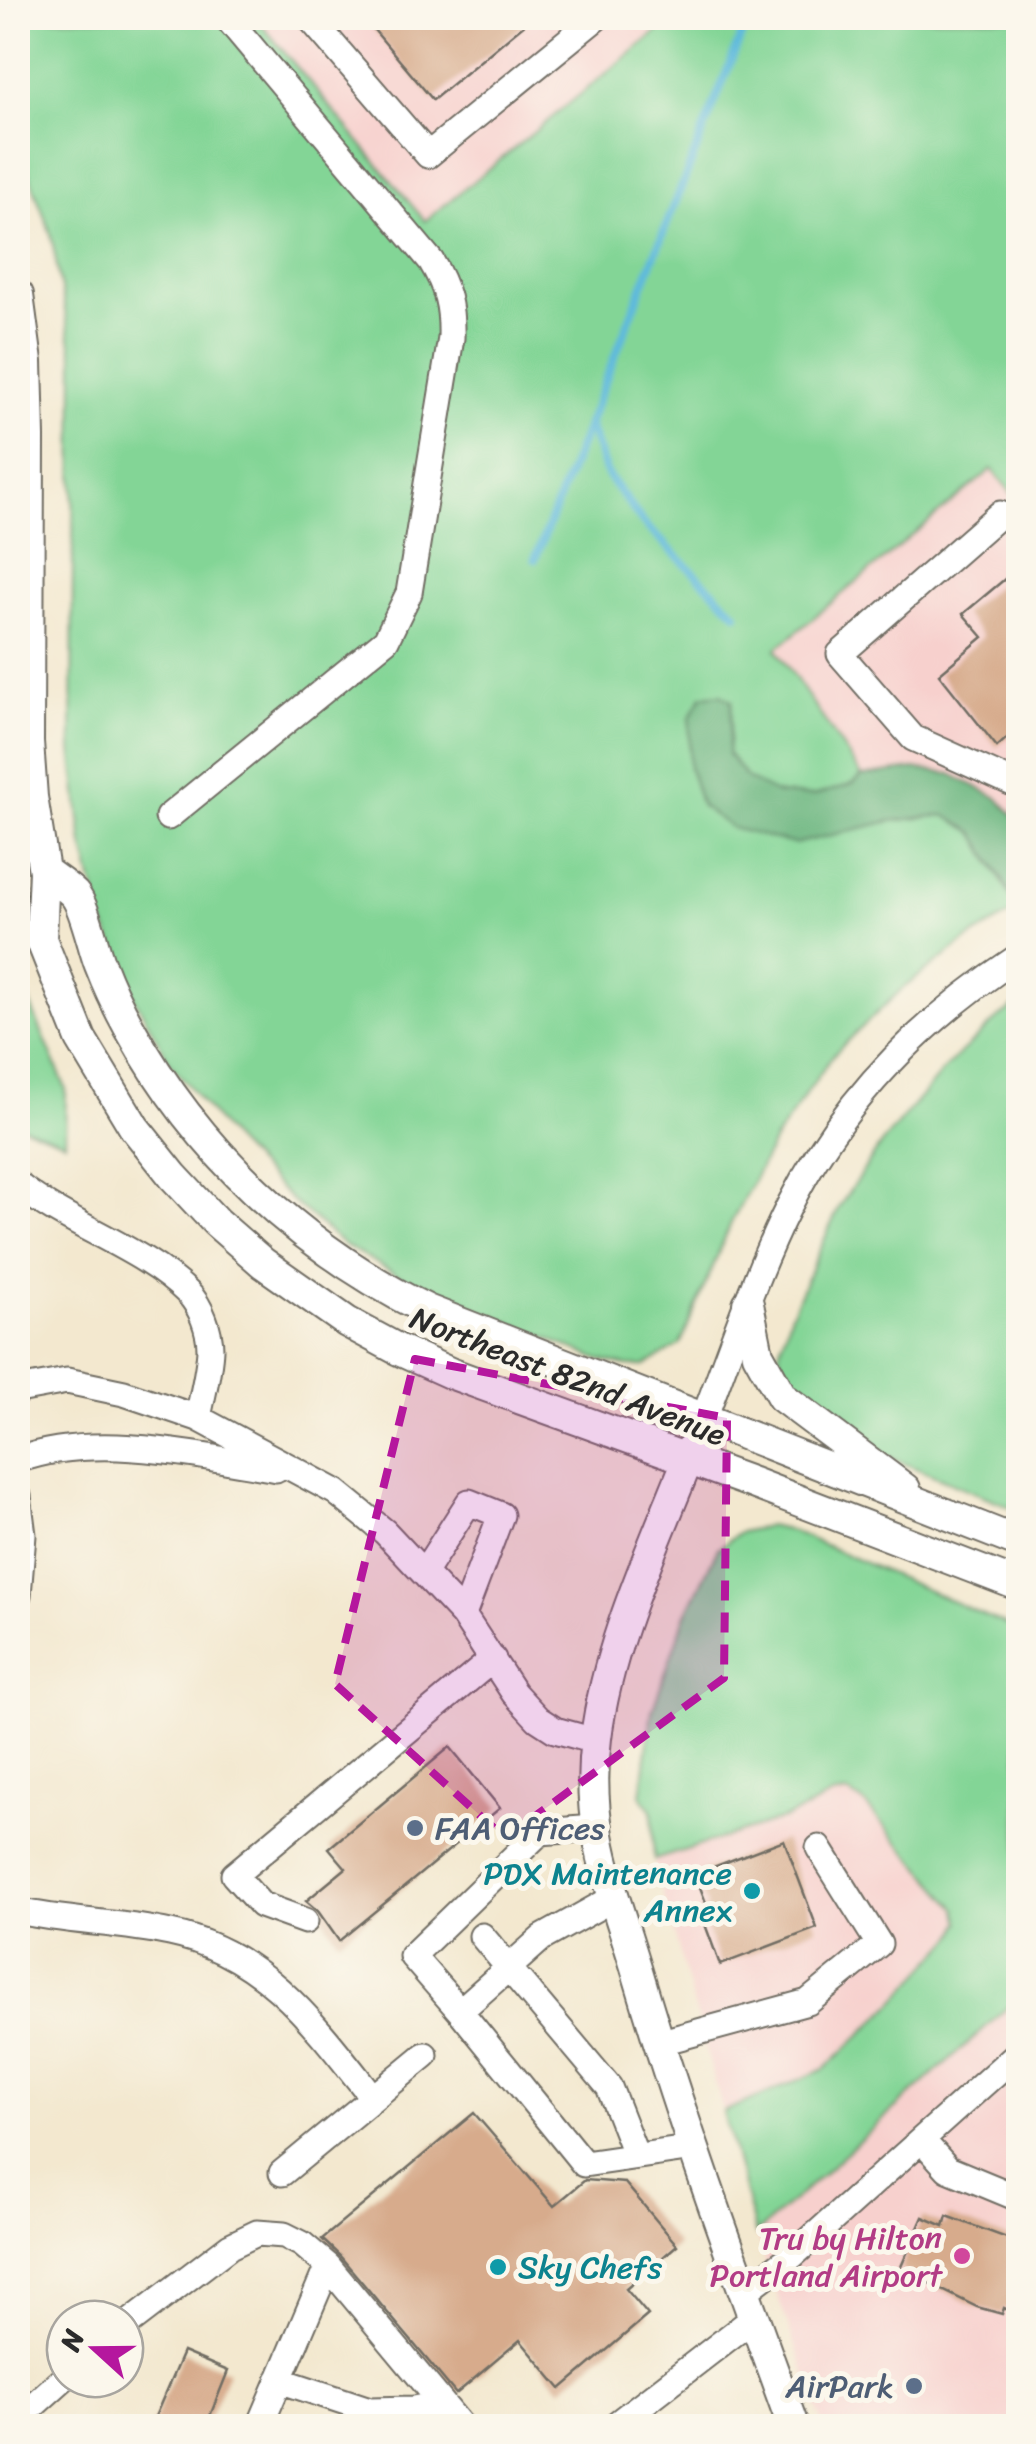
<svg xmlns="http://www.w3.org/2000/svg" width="1036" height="2444" font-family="Sriracha,sans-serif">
<rect width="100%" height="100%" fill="#fbf7ec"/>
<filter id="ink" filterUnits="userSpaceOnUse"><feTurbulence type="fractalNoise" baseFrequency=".01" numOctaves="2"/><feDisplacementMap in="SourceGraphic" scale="20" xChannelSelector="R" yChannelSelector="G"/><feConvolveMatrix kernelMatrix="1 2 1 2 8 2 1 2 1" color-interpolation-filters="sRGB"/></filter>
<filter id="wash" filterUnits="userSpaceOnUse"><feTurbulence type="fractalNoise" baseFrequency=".0048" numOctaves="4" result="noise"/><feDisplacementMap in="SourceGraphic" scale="40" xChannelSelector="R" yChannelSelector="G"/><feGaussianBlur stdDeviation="2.25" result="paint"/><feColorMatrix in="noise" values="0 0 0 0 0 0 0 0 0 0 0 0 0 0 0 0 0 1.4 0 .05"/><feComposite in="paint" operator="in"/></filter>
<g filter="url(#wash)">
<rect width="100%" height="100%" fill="#f3e8cf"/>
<path fill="#f7d0cd" d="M 256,18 L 674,18 L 425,221 Z
M 992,469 L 1018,501 L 1018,819 L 996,797 L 914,769 L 862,776 L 775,649 Z
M 847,1793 L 863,1802 L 957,1908 L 961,1922 L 956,1935 L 889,2008 L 824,2069 L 723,2112 L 654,1860 L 786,1818 L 831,1796 Z
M 1018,1998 L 1018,2426 L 823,2426 L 756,2234 Z"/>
<path fill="#83d596" stroke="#578060" stroke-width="2.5" d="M 18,18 L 256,18 L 425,221 L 674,18 L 1018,18 L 1018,501 L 992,469 L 776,649 L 862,776 C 834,802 778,803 748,779 C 741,773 734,761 728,754 L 732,701 L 690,717 L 689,767 L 701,806 L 891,821 L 944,815 L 974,832 L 1018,910 L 970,938 L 902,989 L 833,1055 L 775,1139 L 731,1223 L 680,1345 L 644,1366 L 627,1366 L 599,1360 L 403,1278 L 344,1245 L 291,1200 L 235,1143 L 170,1063 L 136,1001 L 102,918 L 83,845 L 72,750 L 74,360 L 51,234 L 18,145 Z
M 18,976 L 66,1089 L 65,1142 L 18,1125 Z
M 1018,1004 L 1018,1510 L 871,1450 L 796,1394 L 781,1373 L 779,1351 L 790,1316 L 839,1207 L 881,1144 L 947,1066 L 997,1019 Z
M 768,1526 L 792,1531 L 1018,1630 L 1018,1998 L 756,2234 L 723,2112 L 825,2069 L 889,2008 L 955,1935 L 961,1922 L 957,1908 L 863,1802 L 847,1793 L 832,1796 L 786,1818 L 654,1860 L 652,1810 L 641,1796 L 652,1711 L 686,1614 L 718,1548 L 741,1532 Z"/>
<path fill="#6ab67f" stroke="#4a7055" stroke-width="2.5" d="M 721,694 L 732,701 L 728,754 L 748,779 L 778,794 L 813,796 L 853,784 L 862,776 L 914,769 L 951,774 L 996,797 L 1018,819 L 1018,906 L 974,832 L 944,815 L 891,821 L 794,844 L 732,828 L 701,806 L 689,767 L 690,717 L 702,696 Z"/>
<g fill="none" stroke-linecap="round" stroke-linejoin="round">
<path stroke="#5ebadc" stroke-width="8" d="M 588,423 L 607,475 L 644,524 L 737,614
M 535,559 L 748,18"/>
</g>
<g id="blocks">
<path fill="#d7ab8c" d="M 364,18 L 532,18 L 433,100 Z
M 1018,568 L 1018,728 L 997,747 L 939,674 L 983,637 L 963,614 Z
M 450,1747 L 500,1808 L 339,1941 L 318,1911 L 306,1901 L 346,1868 L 329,1848 Z
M 784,1840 L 817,1928 L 720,1965 L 700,1911 L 708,1908 L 695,1874 Z
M 474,2113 L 554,2206 L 585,2180 L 625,2183 L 677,2245 L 626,2289 L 648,2315 L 561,2389 L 520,2340 L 456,2394 L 340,2256 L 322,2239 Z
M 947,2216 L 1018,2242 L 1018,2314 L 1004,2308 L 1002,2314 L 977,2307 L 900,2269 L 923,2217 L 944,2226 Z
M 183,2352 L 228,2371 L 206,2426 L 151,2426 Z"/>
</g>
</g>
<g filter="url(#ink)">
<use href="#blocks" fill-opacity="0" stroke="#716d64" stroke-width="2.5"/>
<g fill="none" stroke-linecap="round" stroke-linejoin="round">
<g stroke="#716d64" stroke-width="29">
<path id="minor" d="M 310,18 L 428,155 L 596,18
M 1000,514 L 840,654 L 913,738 L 1015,784
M 168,817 L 386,640 L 409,593 L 451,338 C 452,307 447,287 431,261 L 227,18
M 18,1185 C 69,1226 143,1248 188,1293 C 201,1306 210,1331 210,1349 C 209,1372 202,1396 198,1418
M 18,1390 L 67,1381 L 124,1393 L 198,1418 L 336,1492 L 385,1532 L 463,1615 L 514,1693 L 538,1719 L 555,1730 L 595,1741
M 704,1418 C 731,1347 755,1274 789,1206 C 841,1102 922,1020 1018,957
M 18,1460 C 95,1432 195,1455 276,1469
M 18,1496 L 23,1535 L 18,1595
M 424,1572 L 469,1502 L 501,1515 L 463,1615
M 612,1899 L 542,1938 L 460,2011 L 584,2164 L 694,2148
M 18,1911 C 68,1922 119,1922 170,1933 C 264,1952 317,2027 373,2098
M 305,1921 L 261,1905 L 234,1875 L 493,1659
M 482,1936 L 609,2087 L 636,2156
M 460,2011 L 412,1956 L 540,1832 L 596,1828
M 658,2043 L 808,2002 L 879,1944 L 819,1848
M 922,2140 L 948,2169 L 1018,2198
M 282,2173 L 425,2055
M 744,2292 L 793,2255 L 1018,2053
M 125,2326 L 230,2246 L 257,2233 L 284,2235 L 302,2244 L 328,2266
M 279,2380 L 370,2410 L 414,2409 L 442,2404
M 18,2419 L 65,2377
M 260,2426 L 328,2266 L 461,2426
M 614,2426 L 754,2318"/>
</g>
<g stroke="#716d64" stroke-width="34">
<path id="major" d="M 18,295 L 27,362 L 29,437 L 28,742 L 32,797 L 44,871 L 41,939 L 81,1039 L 134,1127 L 173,1176 L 216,1222 L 263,1263 L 347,1322 L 399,1350 L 450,1373 L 745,1480 L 1018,1585
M 44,871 C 53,878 65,885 74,894 C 85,906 93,948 100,965 C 108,986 118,1007 129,1027 C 197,1151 300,1247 427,1310 L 1018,1542
M 748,1304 L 758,1354 L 782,1397 L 905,1489
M 694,1444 C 658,1538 608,1639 596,1738 C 584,1832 613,1888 638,1974 C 683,2127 739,2277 793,2426"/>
</g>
<use href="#minor" stroke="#fff" stroke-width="25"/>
<use href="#major" stroke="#fff" stroke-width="30"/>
</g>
</g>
<path fill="#b5179e" fill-opacity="0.2" stroke="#b5179e" stroke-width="8" stroke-dasharray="20 12" stroke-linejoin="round" d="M 415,1359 L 727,1418 L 724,1678 L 505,1838 L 335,1684 Z"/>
<g fill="#5c6f8a" stroke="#fbf7ec" stroke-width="4">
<circle cx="415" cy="1828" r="10"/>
<circle cx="914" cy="2386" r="10"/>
</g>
<g fill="#0f9aa8" stroke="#fbf7ec" stroke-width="4">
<circle cx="752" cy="1891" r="10"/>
<circle cx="498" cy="2267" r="10"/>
</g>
<circle fill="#d1479c" stroke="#fbf7ec" stroke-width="4" cx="962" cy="2256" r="10"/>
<g text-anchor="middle" stroke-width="10" stroke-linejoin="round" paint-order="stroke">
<g font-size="32" fill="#2b2b2b" stroke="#fbf7ec">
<text transform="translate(568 1376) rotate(21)" y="11">Northeast 82nd Avenue</text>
</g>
<g font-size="32" fill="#4e5e75" stroke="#fbf7ec" text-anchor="start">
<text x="435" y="1839">FAA Offices</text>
<text x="894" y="2397" text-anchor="end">AirPark</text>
</g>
<g font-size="32" fill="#0d838f" stroke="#fbf7ec" text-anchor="end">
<text x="732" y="1884">PDX Maintenance<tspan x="732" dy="37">Annex</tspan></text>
<text x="518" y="2278" text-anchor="start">Sky Chefs</text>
</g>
<g font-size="32" fill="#b23c85" stroke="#fbf7ec" text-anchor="end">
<text x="942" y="2249">Tru by Hilton<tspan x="942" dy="37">Portland Airport</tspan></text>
</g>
</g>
<rect width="1036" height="2444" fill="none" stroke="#fbf7ec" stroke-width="60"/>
<g transform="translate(95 2349) rotate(291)"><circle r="48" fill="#fbf7ec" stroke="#a8a59f" stroke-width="2.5"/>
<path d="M0-8L18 38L0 25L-18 38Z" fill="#b5179e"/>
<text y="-15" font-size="28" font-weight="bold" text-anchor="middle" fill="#2b2b2b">N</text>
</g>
</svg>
